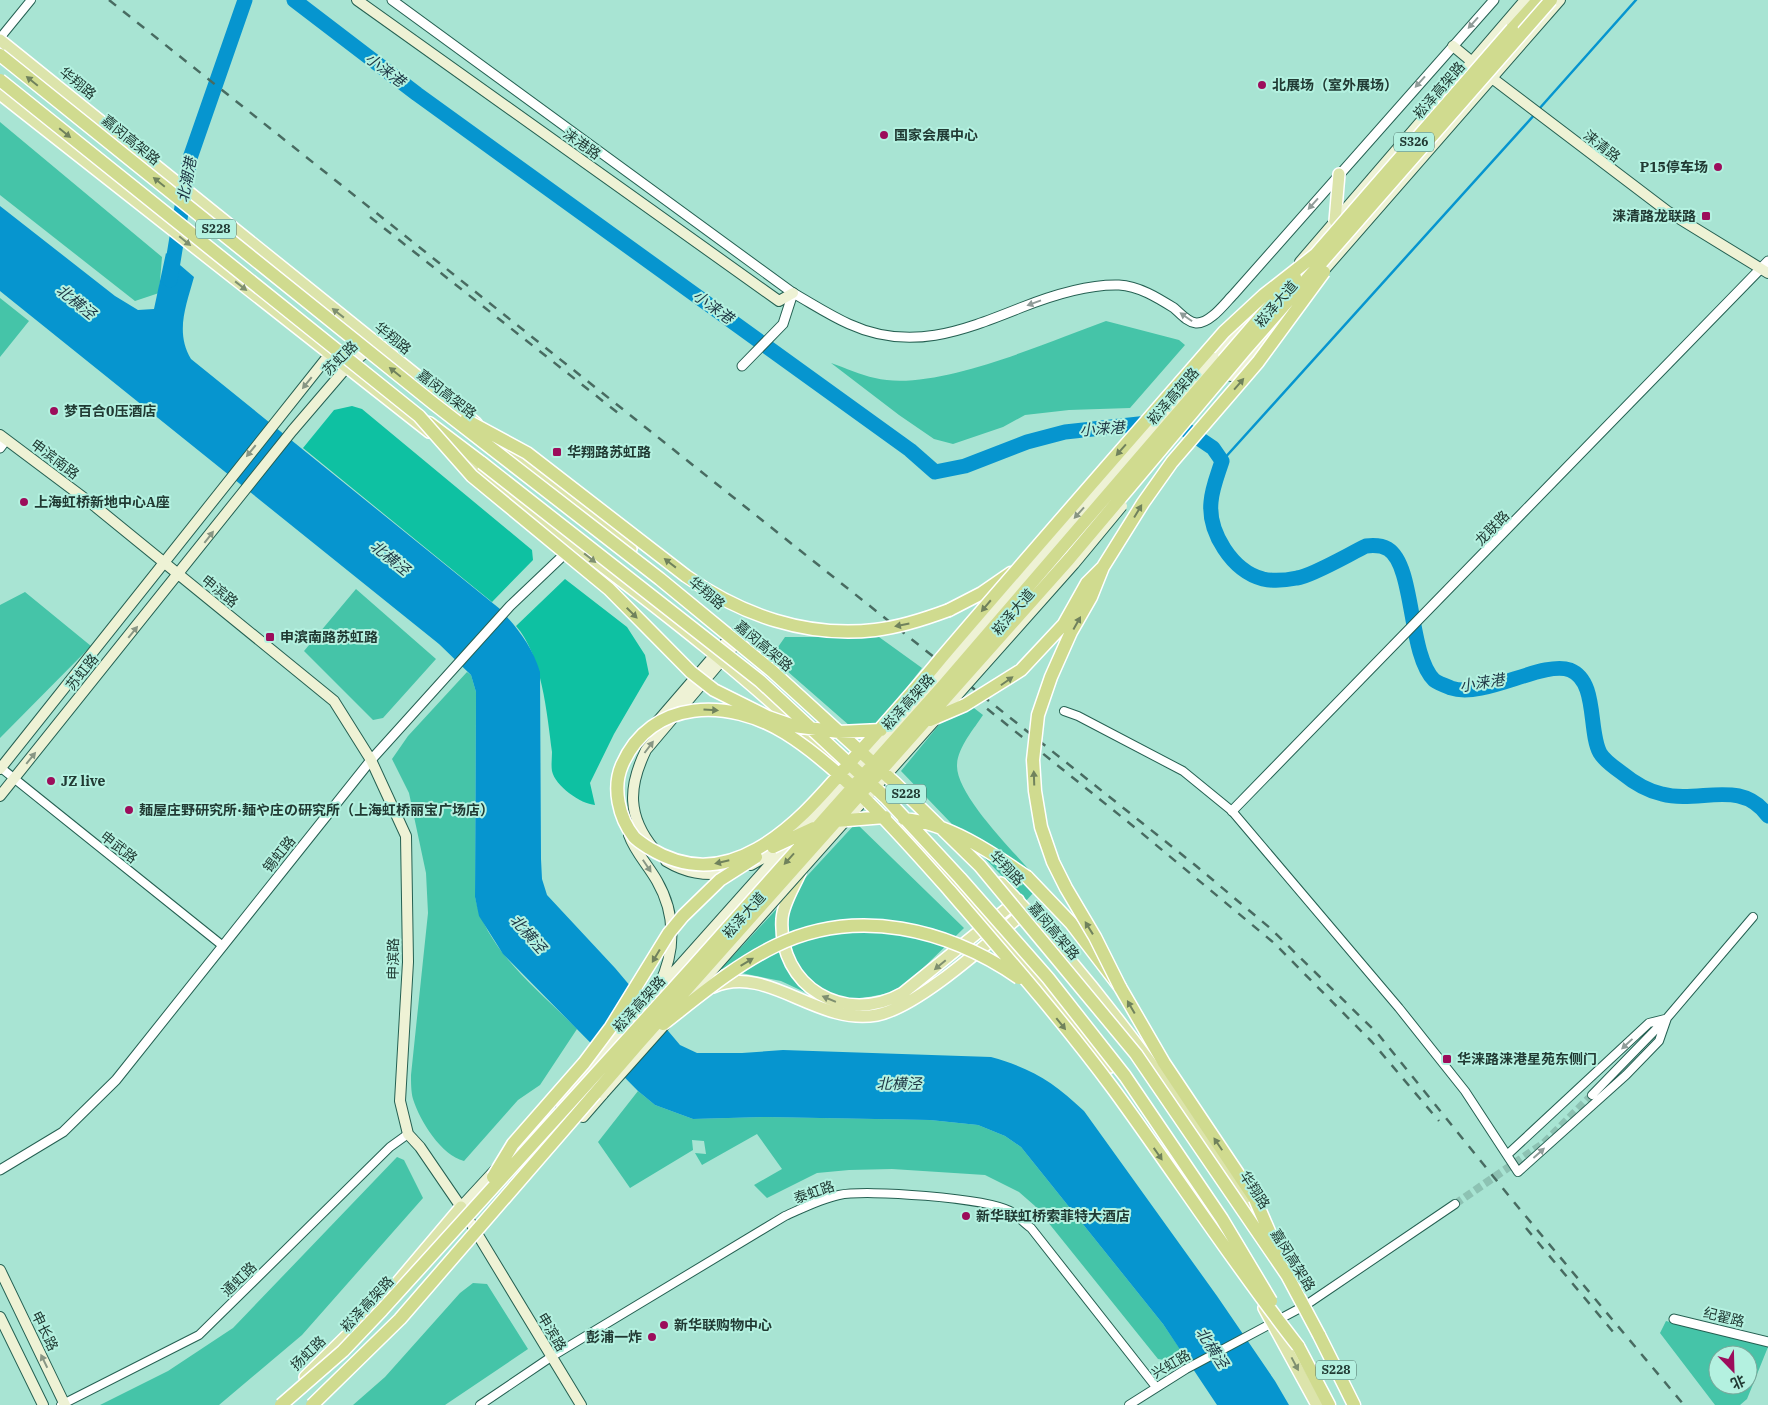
<svg xmlns="http://www.w3.org/2000/svg" width="1768" height="1405" font-family="'IBM Plex Serif','Noto Sans SC','Noto Sans JP',serif">
<rect width="100%" height="100%" fill="#a8e4d3"/>
<path fill="#45c4a8" fill-rule="evenodd" d="M 0,122 L 162,257 L 159,293 L 135,301 L 0,195 Z
M 0,298 L 29,321 L 0,357 Z
M 1106,321 L 1179,340 L 1185,345 L 1130,408 L 1069,410 L 1025,415 L 1003,427 L 953,444 L 934,439 L 899,415 L 831,363 C 846,368 860,375 875,378 C 935,393 1047,342 1106,321 Z
M 356,589 L 436,659 L 383,718 L 373,720 L 304,651 Z
M 25,592 L 91,646 L 0,738 L 0,605 Z
M 785,637 L 879,637 L 922,668 L 866,740 L 771,657 Z
M 467,672 L 471,675 L 476,692 L 475,897 C 486,951 540,991 577,1029 L 540,1085 L 518,1100 L 464,1161 C 441,1155 420,1121 413,1099 C 411,1092 411,1082 411,1075 L 428,913 L 426,873 L 409,793 L 392,759 L 408,736 Z
M 961,698 L 983,715 C 974,729 957,748 957,766 C 957,796 1014,852 1034,875 L 1033,893 L 1026,901 L 901,771 Z
M 856,823 L 964,928 L 913,978 L 895,992 L 863,998 L 840,998 L 821,989 L 813,996 L 781,981 L 721,969 Z
M 638,1091 L 655,1105 L 693,1119 L 765,1117 L 930,1120 L 978,1125 L 1005,1136 L 1021,1147 L 1163,1324 L 1182,1352 L 1170,1361 L 1158,1359 L 1035,1206 L 1019,1192 L 985,1175 L 892,1169 L 849,1170 L 817,1173 L 767,1198 L 754,1185 L 782,1169 L 757,1134 L 702,1165 L 695,1153 L 706,1154 L 704,1141 L 692,1140 L 693,1150 L 630,1188 L 598,1142 Z
M 397,1157 L 404,1160 L 423,1198 L 302,1335 L 219,1405 L 100,1405 L 168,1371 L 233,1328 Z
M 473,1283 L 487,1284 L 528,1349 L 445,1405 L 353,1405 L 385,1377 L 460,1293 Z
M 1666,1321 L 1768,1347 L 1747,1399 L 1740,1405 L 1715,1405 L 1660,1333 ZM 1718,1355 L 1748,1355 L 1748,1385 L 1718,1385 Z"/>
<path fill="#0ec1a2" d="M 352,406 L 362,409 L 532,550 L 533,560 L 492,602 L 303,448 L 334,410 Z
M 565,579 L 627,627 L 645,655 L 649,674 L 614,734 L 590,783 L 595,805 C 581,804 555,786 552,771 C 551,765 552,758 552,752 C 547,714 542,655 516,626 Z"/>
<path fill="#0695cf" d="M 0,206 L 115,296 L 138,310 L 154,309 L 166,253 L 194,277 C 186,306 175,332 191,359 L 500,609 C 518,629 532,646 540,672 L 541,859 L 542,879 L 547,895 L 615,968 L 680,1045 L 697,1053 L 742,1053 L 783,1050 L 991,1057 C 1031,1068 1054,1082 1084,1111 L 1217,1296 L 1275,1381 L 1289,1405 L 1217,1405 L 1163,1324 L 1021,1147 L 1005,1136 L 978,1125 L 930,1120 L 765,1117 L 693,1119 L 655,1105 L 638,1091 L 503,954 L 479,916 L 475,897 L 476,692 L 471,675 L 439,644 L 0,291 Z"/>
<g fill="none" stroke-linecap="round" stroke-linejoin="round">
<path stroke="#0695cf" stroke-width="2.5" d="M 1539,109 L 1636,0
M 1222,461 L 1536,113"/>
<path stroke="#0695cf" stroke-width="15" d="M 294,0 L 417,94 L 910,450 L 935,472 L 965,466 L 1027,442 L 1065,432 L 1148,423 L 1176,423 L 1213,448 L 1222,461 C 1218,474 1212,488 1211,502 C 1208,532 1232,571 1263,579 C 1272,581 1287,580 1297,578 C 1312,576 1351,553 1366,546 C 1374,545 1381,545 1388,549 C 1415,566 1408,654 1434,680 C 1438,683 1446,686 1451,688 C 1484,699 1543,660 1570,670 C 1598,681 1588,731 1600,753 C 1604,760 1615,768 1622,773 C 1633,782 1648,791 1662,794 C 1700,804 1741,778 1768,816
M 170,280 L 190,158 L 245,0"/>
<path stroke="#8dc2b3" stroke-width="8" stroke-dasharray="8 4" stroke-linecap="butt" d="M 1455,1204 L 1544,1143 L 1592,1095"/>
<g stroke="#256052" stroke-width="10">
<path id="minor" d="M 0,38 L 31,0
M 1064,711 L 1078,716 L 1183,771 L 1232,811 L 1399,1008 L 1465,1091 L 1518,1172 L 1626,1075 L 1659,1041 L 1667,1018
M 0,767 L 223,946
M 1592,1095 L 1667,1018 L 1753,917
M 1507,1155 L 1649,1023 L 1665,1019
M 61,1405 L 199,1335 L 390,1147 L 408,1134
M 480,1405 L 551,1357 L 785,1216 C 803,1208 820,1199 839,1195 C 866,1189 986,1198 1010,1211 C 1017,1215 1024,1223 1031,1228 L 1156,1387
M 1129,1405 L 1186,1369 L 1306,1305 L 1455,1204"/>
</g>
<g stroke="#256052" stroke-width="11">
<path id="tertiary" d="M 392,0 L 793,293 C 811,303 829,315 849,324 C 910,352 962,331 1020,308 C 1050,296 1086,284 1119,285 C 1139,286 1158,298 1174,308 C 1180,313 1187,322 1196,323 C 1210,324 1225,303 1234,294 L 1494,0
M 742,366 L 783,324 L 793,293
M 0,448 L 6,440
M 1232,811 L 1768,261
M 0,1170 L 63,1132 L 116,1080 L 371,760 L 510,606 L 570,549
M 1674,1319 L 1768,1342"/>
</g>
<g stroke="#256052" stroke-width="12">
<path id="secondary" d="M 357,0 L 779,301 L 793,293
M 1453,46 L 1477,66
M 1488,75 L 1667,211 L 1768,273
M 1300,262 L 1525,0
M 1319,276 L 1560,0
M 1214,358 L 1265,301
M 1231,376 L 1294,304
M 0,435 L 96,507 L 334,701 L 371,760 L 406,836 L 408,962 L 400,1101 L 408,1134 L 420,1147 L 461,1207 L 581,1405
M 657,722 L 733,634
M 0,769 L 329,355 L 368,346
M 0,796 L 292,431 L 346,368 L 373,346
M 629,835 C 635,852 648,865 657,881 C 676,914 676,951 659,985
M 654,849 C 627,816 628,787 646,750 L 739,640
M 666,861 C 686,873 704,876 728,873
M 751,865 L 782,847
M 558,1102 L 789,843
M 583,1117 L 603,1094
M 461,1207 L 496,1169
M 0,1270 L 65,1405
M 0,1317 L 43,1405"/>
</g>
<g stroke="#fff" stroke-width="14">
<path id="primary" d="M 0,40 L 476,423
M 0,94 L 429,432
M 1335,221 L 1339,174
M 502,444 L 631,549
M 461,458 C 592,560 731,657 849,775
M 902,829 L 991,922 L 1110,1067
M 800,873 C 794,887 783,904 782,919 C 778,987 845,1026 903,993 L 1018,900
M 1001,883 C 1100,986 1185,1105 1261,1226
M 713,987 C 768,963 816,1026 877,1015 C 919,1007 992,939 1027,910
M 1193,1187 L 1228,1244
M 1264,1308 L 1317,1405
M 305,1377 L 380,1303 L 461,1207"/>
</g>
<g stroke="#fff" stroke-width="15">
<path id="trunk" d="M 1512,29 L 1538,0
M 429,423 L 482,463
M 949,610 L 982,593 L 1011,573
M 1027,877 L 1071,923 L 1120,987 L 1164,1063 L 1255,1199
M 1319,1335 L 1354,1405
M 1298,1346 L 1329,1405"/>
</g>
<use href="#minor" stroke="#fff" stroke-width="8"/>
<use href="#tertiary" stroke="#fff" stroke-width="9"/>
<use href="#secondary" stroke="#eef2d5" stroke-width="10"/>
<use href="#primary" stroke="#dce4ab" stroke-width="11"/>
<use href="#trunk" stroke="#d0db8f" stroke-width="12"/>
<path stroke="#486b61" stroke-width="2.5" stroke-dasharray="9 9" stroke-linecap="butt" d="M 109,0 L 1195,865 L 1270,928 L 1378,1034 L 1518,1207 L 1684,1405
M 370,217 L 623,417
M 945,675 L 1138,830 L 1274,943 L 1372,1042 L 1439,1121
M 1526,1228 L 1614,1333"/>
<g stroke="#256052" stroke-width="12" stroke-linecap="butt">
<path id="secondary-bridge" d="M 797,834 L 936,680 L 1214,358
M 685,1001 L 1074,564 L 1122,506
M 603,1094 L 669,1020"/>
</g>
<g stroke="#fff" stroke-width="15" stroke-linecap="butt">
<path id="trunk-bridge" d="M 0,55 L 433,403 L 660,579 L 772,671 L 896,784 L 980,866 L 1136,1054 L 1287,1275 L 1319,1335
M 0,80 L 419,416 L 472,476 L 609,589 L 691,672 L 714,690 L 768,717 L 794,726 L 839,732 L 881,730
M 1310,261 L 1512,29
M 466,420 L 527,453 L 686,576 C 741,615 807,638 875,630 C 901,627 925,619 949,610
M 482,463 L 760,681 L 885,797 L 960,878 L 1048,978 L 1125,1076 L 1222,1219 L 1271,1301
M 930,720 L 965,705 L 1021,670 L 1064,624 L 1087,583 L 1103,567
M 904,819 C 948,823 991,852 1027,877
M 835,821 L 885,817
M 773,847 L 814,828
M 1120,987 L 1095,937 L 1066,888 L 1053,862 L 1041,827 L 1035,791 L 1033,760 L 1038,715 L 1051,677 L 1071,632 L 1091,597 L 1103,567 L 1143,503 L 1172,462 L 1258,362 L 1324,272
M 663,1024 C 699,996 734,966 775,946 C 857,906 948,929 1019,978
M 493,1177 L 513,1144 L 584,1063 L 611,1027 L 669,933 L 683,916 L 720,880 L 756,857
M 1255,1199 L 1281,1259
M 1298,1346 C 1233,1263 1176,1175 1114,1090 C 1063,1021 1006,956 950,891 C 904,839 843,769 785,733 C 729,698 651,698 622,765 C 612,788 619,818 634,837 C 639,842 643,844 649,848 C 685,870 720,870 757,849 C 796,827 825,791 854,758 C 884,725 914,691 942,657 C 1035,548 1130,440 1224,332 L 1264,295 L 1315,255
M 281,1405 L 343,1351 L 382,1310 L 691,969 L 942,687 L 1295,277
M 312,1405 L 400,1319 L 638,1044 L 1070,558 L 1245,350 L 1551,0"/>
</g>
<use href="#secondary-bridge" stroke="#eef2d5" stroke-width="10"/>
<use href="#trunk-bridge" stroke="#d0db8f" stroke-width="12"/>
</g>
<defs><path id="oneway-solid" d="M-6-.8H1V-3.2L6.5 0L1 3.2V.8H-6Z" transform="scale(1.25)"/></defs>
<g fill="#909c99">
<use href="#oneway-solid" transform="translate(1473 23) rotate(132)"/>
<use href="#oneway-solid" transform="translate(1420 82) rotate(132)"/>
<use href="#oneway-solid" transform="translate(1313 204) rotate(132)"/>
<use href="#oneway-solid" transform="translate(1034 303) rotate(160)"/>
<use href="#oneway-solid" transform="translate(1186 317) rotate(-145)"/>
<use href="#oneway-solid" transform="translate(1627 1044) rotate(137)"/>
<use href="#oneway-solid" transform="translate(1539 1153) rotate(-42)"/>
</g>
<g fill="#70825c">
<use href="#oneway-solid" transform="translate(32 81) rotate(-141)"/>
<use href="#oneway-solid" transform="translate(65 133) rotate(39)"/>
<use href="#oneway-solid" transform="translate(159 182) rotate(-141)"/>
<use href="#oneway-solid" transform="translate(395 372) rotate(-141)"/>
<use href="#oneway-solid" transform="translate(1239 384) rotate(-49)"/>
<use href="#oneway-solid" transform="translate(1121 450) rotate(131)"/>
<use href="#oneway-solid" transform="translate(1138 511) rotate(-59)"/>
<use href="#oneway-solid" transform="translate(670 563) rotate(-142)"/>
<use href="#oneway-solid" transform="translate(986 606) rotate(130)"/>
<use href="#oneway-solid" transform="translate(632 613) rotate(45)"/>
<use href="#oneway-solid" transform="translate(1077 623) rotate(-61)"/>
<use href="#oneway-solid" transform="translate(902 625) rotate(169)"/>
<use href="#oneway-solid" transform="translate(1007 681) rotate(-35)"/>
<use href="#oneway-solid" transform="translate(711 710) rotate(3)"/>
<use href="#oneway-solid" transform="translate(1034 778) rotate(-92)"/>
<use href="#oneway-solid" transform="translate(789 859) rotate(132)"/>
<use href="#oneway-solid" transform="translate(722 862) rotate(167)"/>
<use href="#oneway-solid" transform="translate(1089 928) rotate(-122)"/>
<use href="#oneway-solid" transform="translate(656 956) rotate(121)"/>
<use href="#oneway-solid" transform="translate(747 962) rotate(-31)"/>
<use href="#oneway-solid" transform="translate(1131 1007) rotate(-120)"/>
<use href="#oneway-solid" transform="translate(1061 1024) rotate(51)"/>
<use href="#oneway-solid" transform="translate(1218 1144) rotate(-124)"/>
<use href="#oneway-solid" transform="translate(1158 1154) rotate(55)"/>
</g>
<g fill="#7e8f6f">
<use href="#oneway-solid" transform="translate(185 241) rotate(39)"/>
<use href="#oneway-solid" transform="translate(241 286) rotate(38)"/>
<use href="#oneway-solid" transform="translate(338 313) rotate(-142)"/>
<use href="#oneway-solid" transform="translate(590 558) rotate(38)"/>
<use href="#oneway-solid" transform="translate(940 965) rotate(140)"/>
<use href="#oneway-solid" transform="translate(829 999) rotate(-157)"/>
<use href="#oneway-solid" transform="translate(1295 1364) rotate(62)"/>
</g>
<g fill="#889684">
<use href="#oneway-solid" transform="translate(307 383) rotate(129)"/>
<use href="#oneway-solid" transform="translate(251 451) rotate(129)"/>
<use href="#oneway-solid" transform="translate(1079 513) rotate(132)"/>
<use href="#oneway-solid" transform="translate(209 537) rotate(-52)"/>
<use href="#oneway-solid" transform="translate(133 632) rotate(-51)"/>
<use href="#oneway-solid" transform="translate(649 747) rotate(-53)"/>
<use href="#oneway-solid" transform="translate(31 758) rotate(-51)"/>
<use href="#oneway-solid" transform="translate(647 866) rotate(56)"/>
<use href="#oneway-solid" transform="translate(44 1361) rotate(-116)"/>
</g>
<g fill="#9c0d5b" stroke="#b4f1e0" stroke-width="2">
<circle cx="1262" cy="85" r="5"/>
<circle cx="884" cy="135" r="5"/>
<circle cx="1718" cy="167" r="5"/>
<rect x="1701" y="211" width="10" height="10" rx="2.5"/>
<circle cx="54" cy="411" r="5"/>
<rect x="552" y="447" width="10" height="10" rx="2.5"/>
<circle cx="24" cy="502" r="5"/>
<rect x="265" y="632" width="10" height="10" rx="2.5"/>
<circle cx="51" cy="781" r="5"/>
<circle cx="129" cy="810" r="5"/>
<rect x="1442" y="1054" width="10" height="10" rx="2.5"/>
<circle cx="966" cy="1216" r="5"/>
<circle cx="664" cy="1325" r="5"/>
<circle cx="652" cy="1337" r="5"/>
</g>
<g text-anchor="middle" stroke-width="4" stroke-linejoin="round" paint-order="stroke">
<g fill="#b4f1e0" stroke="#4d7167" stroke-width="1">
<rect x="1394" y="132.5" width="40" height="19" rx="4"/>
<rect x="196" y="219.5" width="40" height="19" rx="4"/>
<rect x="886" y="784.5" width="40" height="19" rx="4"/>
<rect x="1316" y="1360.5" width="40" height="19" rx="4"/>
</g>
<g font-size="12" font-weight="bold" fill="#213a33">
<text x="1414" y="146">S326</text>
<text x="216" y="233">S228</text>
<text x="906" y="798">S228</text>
<text x="1336" y="1374">S228</text>
</g>
<g font-size="14" fill="#213a33" stroke="#b4f1e0">
<text transform="translate(78 83) rotate(39)" y="5">华翔路</text>
<text transform="translate(1439 90) rotate(-49)" y="5">崧泽高架路</text>
<text transform="translate(131 140) rotate(39)" y="5">嘉闵高架路</text>
<text transform="translate(582 144) rotate(35)" y="5">涞港路</text>
<text transform="translate(1602 146) rotate(38)" y="5">涞清路</text>
<text transform="translate(1276 304) rotate(-49)" y="5">崧泽大道</text>
<text transform="translate(393 338) rotate(39)" y="5">华翔路</text>
<text transform="translate(340 358) rotate(-44)" y="5">苏虹路</text>
<text transform="translate(447 394) rotate(38)" y="5">嘉闵高架路</text>
<text transform="translate(1173 396) rotate(-49)" y="5">崧泽高架路</text>
<text transform="translate(55 459) rotate(37)" y="5">申滨南路</text>
<text transform="translate(1492 528) rotate(-46)" y="5">龙联路</text>
<text transform="translate(220 591) rotate(39)" y="5">申滨路</text>
<text transform="translate(707 593) rotate(40)" y="5">华翔路</text>
<text transform="translate(1013 612) rotate(-49)" y="5">崧泽大道</text>
<text transform="translate(764 646) rotate(40)" y="5">嘉闵高架路</text>
<text transform="translate(82 672) rotate(-51)" y="5">苏虹路</text>
<text transform="translate(908 702) rotate(-48)" y="5">崧泽高架路</text>
<text transform="translate(119 847) rotate(38)" y="5">申武路</text>
<text transform="translate(279 854) rotate(-51)" y="5">锡虹路</text>
<text transform="translate(1007 868) rotate(46)" y="5">华翔路</text>
<text transform="translate(744 915) rotate(-48)" y="5">崧泽大道</text>
<text transform="translate(1054 931) rotate(50)" y="5">嘉闵高架路</text>
<text transform="translate(393 959) rotate(-89)" y="5">申滨路</text>
<text transform="translate(639 1004) rotate(-48)" y="5">崧泽高架路</text>
<text transform="translate(1255 1190) rotate(57)" y="5">华翔路</text>
<text transform="translate(814 1192) rotate(-19)" y="5">泰虹路</text>
<text transform="translate(1293 1260) rotate(58)" y="5">嘉闵高架路</text>
<text transform="translate(239 1279) rotate(-44)" y="5">通虹路</text>
<text transform="translate(367 1304) rotate(-47)" y="5">崧泽高架路</text>
<text transform="translate(1724 1317) rotate(14)" y="5">纪翟路</text>
<text transform="translate(45 1331) rotate(64)" y="5">申长路</text>
<text transform="translate(552 1332) rotate(59)" y="5">申滨路</text>
<text transform="translate(308 1353) rotate(-44)" y="5">扬虹路</text>
<text transform="translate(1171 1364) rotate(-30)" y="5">兴虹路</text>
</g>
<g font-size="14" font-weight="bold" fill="#213a33" stroke="#b4f1e0" text-anchor="start">
<text x="1272" y="90">北展场（室外展场）</text>
<text x="894" y="140">国家会展中心</text>
<text x="1708" y="172" text-anchor="end">P15停车场</text>
<text x="1696" y="221" text-anchor="end">涞清路龙联路</text>
<text x="64" y="416">梦百合0压酒店</text>
<text x="567" y="457">华翔路苏虹路</text>
<text x="34" y="507">上海虹桥新地中心A座</text>
<text x="280" y="642">申滨南路苏虹路</text>
<text x="61" y="786">JZ live</text>
<text x="139" y="815">麺屋庄野研究所·麺や庄の研究所（上海虹桥丽宝广场店）</text>
<text x="1457" y="1064">华涞路涞港星苑东侧门</text>
<text x="976" y="1221">新华联虹桥索菲特大酒店</text>
<text x="674" y="1330">新华联购物中心</text>
<text x="642" y="1342" text-anchor="end">彭浦一炸</text>
</g>
<g font-size="15" font-style="italic" fill="#1d3543" stroke="#b4f1e0">
<text transform="translate(385 70) rotate(37)" y="5">小涞港</text>
<text transform="translate(187 180) rotate(-79)" y="5">北潮港</text>
<text transform="translate(76 302) rotate(39)" y="5">北横泾</text>
<text transform="translate(713 307) rotate(36)" y="5">小涞港</text>
<text transform="translate(1102 429) rotate(-4)" y="5">小涞港</text>
<text transform="translate(390 558) rotate(39)" y="5">北横泾</text>
<text transform="translate(1482 683) rotate(-9)" y="5">小涞港</text>
<text transform="translate(528 934) rotate(48)" y="5">北横泾</text>
<text x="899" y="1089">北横泾</text>
<text transform="translate(1212 1348) rotate(57)" y="5">北横泾</text>
</g>
</g>
<g transform="translate(1733 1370) rotate(157)"><circle r="24" fill="#b4f1e0" stroke="#79a89b"/>
<path d="M0-4L9 19L0 12L-9 19Z" fill="#9c0d5b"/>
<text y="-8" font-size="14" font-weight="bold" text-anchor="middle" fill="#213a33">北</text>
</g>
</svg>
